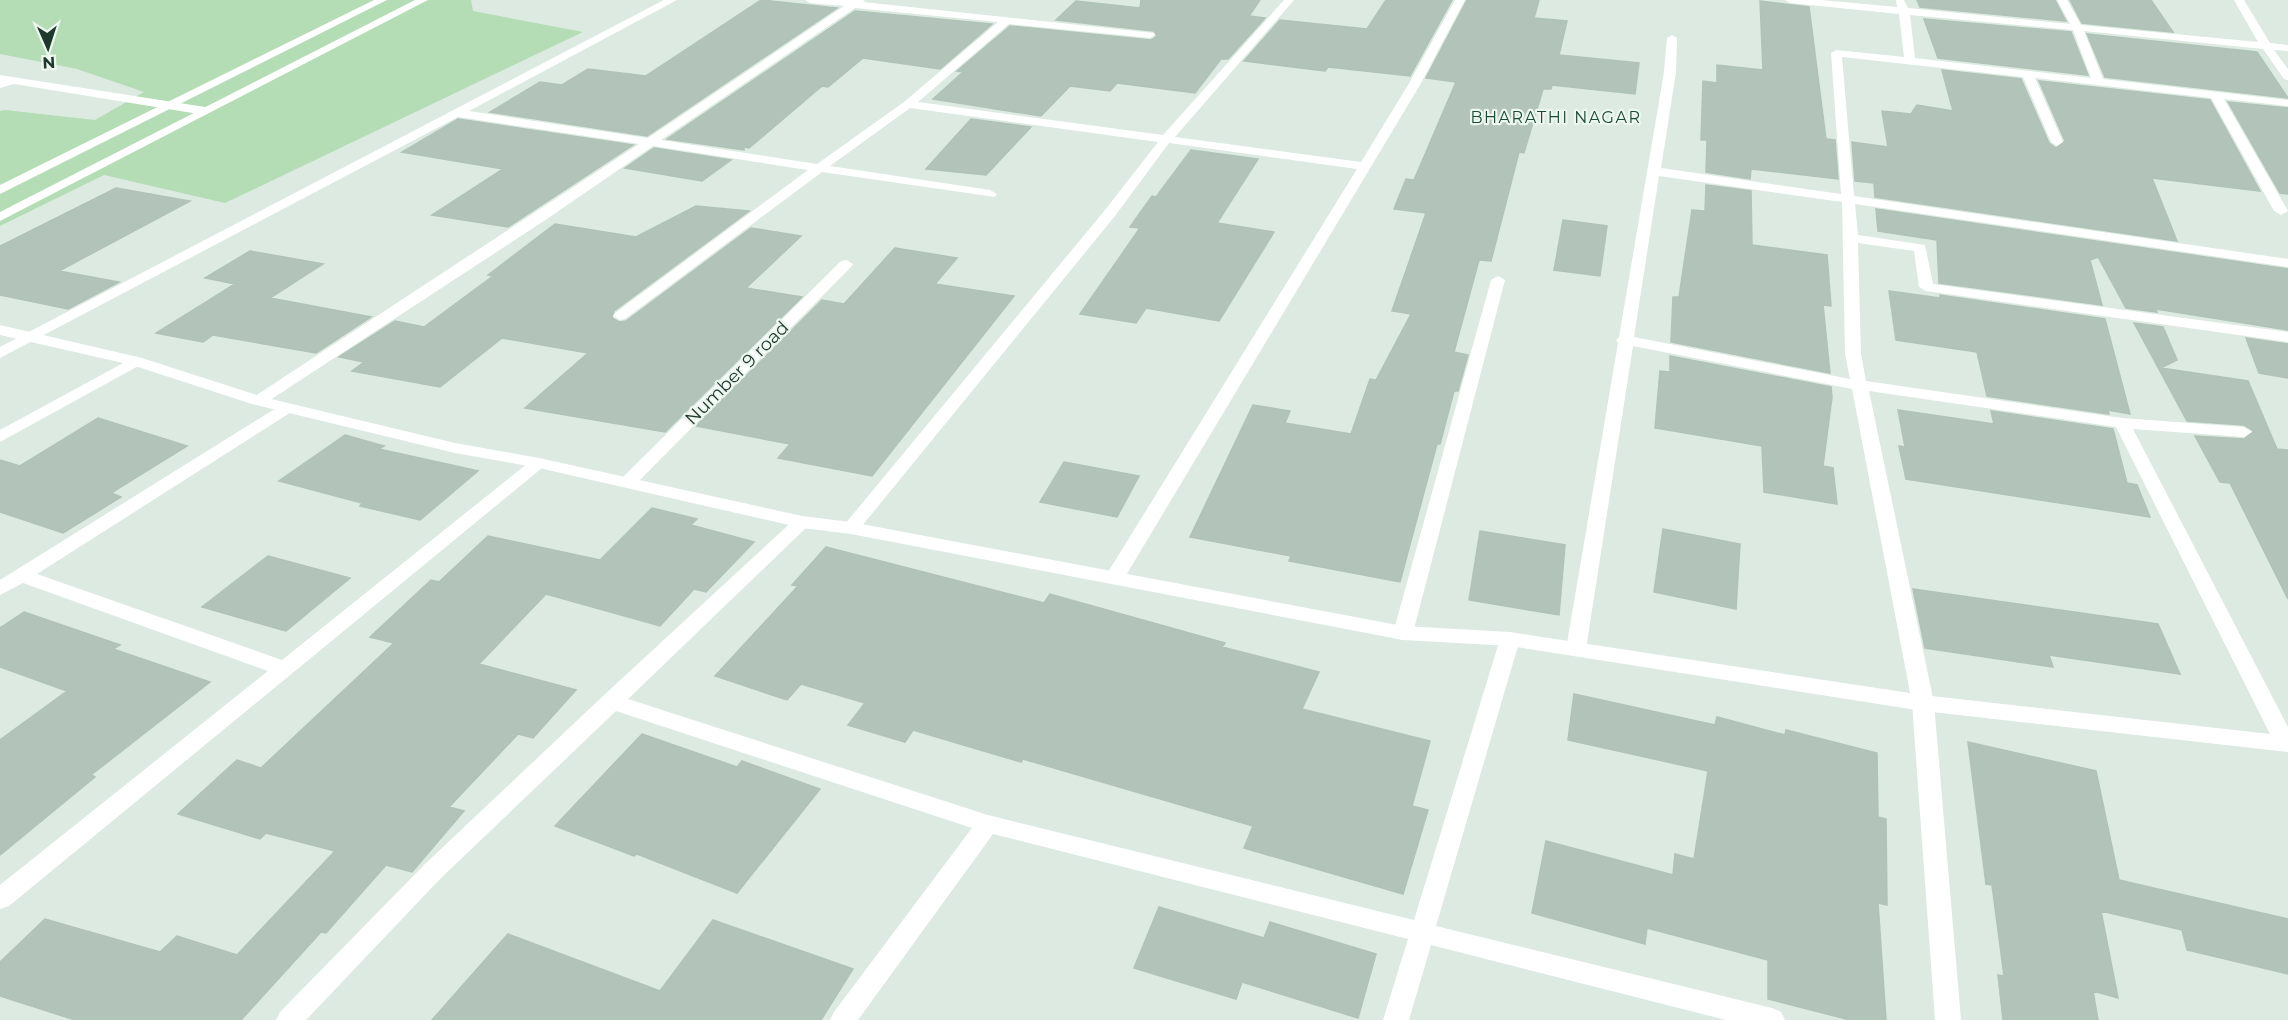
<svg xmlns="http://www.w3.org/2000/svg" width="2288" height="1020" font-family="Montserrat,sans-serif">
<rect width="100%" height="100%" fill="#dceae1"/>
<path fill="#b4ddb5" d="M 0,0 L 471,0 L 473,11 L 583,32 L 225,203 L 104,175 L 0,226 L 0,111 L 5,110 L 95,120 L 144,92 L 77,69 L 0,54 Z"/>
<path fill="#b2c4b9" stroke="#afc3b6" stroke-width="1.5" d="M 761,0 L 837,8 L 647,136 L 490,112 L 540,82 L 562,85 L 588,69 L 646,76 Z
M 1141,0 L 1260,0 L 1249,16 L 1265,18 L 1228,59 L 1221,59 L 1195,93 L 1117,83 L 1110,91 L 1070,86 L 1041,116 L 933,99 L 963,72 L 957,71 L 1010,26 L 1151,40 L 1157,36 L 1154,31 L 1056,20 L 1076,1 L 1140,8 Z
M 1386,0 L 1452,0 L 1410,76 L 1328,67 L 1325,71 L 1244,61 L 1280,20 L 1367,29 Z
M 1467,0 L 1539,0 L 1534,18 L 1567,21 L 1559,55 L 1639,63 L 1635,94 L 1552,85 L 1551,89 L 1543,89 L 1524,153 L 1519,152 L 1491,261 L 1479,260 L 1454,352 L 1468,355 L 1458,391 L 1454,391 L 1440,444 L 1437,444 L 1400,582 L 1289,561 L 1291,556 L 1190,537 L 1253,405 L 1290,411 L 1285,423 L 1351,434 L 1370,379 L 1376,380 L 1411,314 L 1392,311 L 1426,213 L 1394,209 L 1406,179 L 1414,180 L 1456,82 L 1426,78 Z
M 1917,0 L 2055,0 L 2066,21 L 1920,7 Z
M 2070,0 L 2151,0 L 2173,32 L 2082,23 Z
M 1760,1 L 1809,7 L 1826,139 L 1835,140 L 1838,179 L 1751,169 L 1750,179 L 1706,172 L 1707,140 L 1701,140 L 1703,81 L 1717,83 L 1717,65 L 1763,70 Z
M 855,11 L 992,24 L 940,69 L 863,58 L 828,87 L 822,86 L 749,148 L 744,147 L 744,150 L 667,139 Z
M 1924,19 L 2071,32 L 2088,75 L 1938,58 Z
M 2087,34 L 2257,52 L 2288,98 L 2105,77 Z
M 1942,70 L 2021,79 L 2049,143 L 2056,148 L 2065,141 L 2039,81 L 2210,100 L 2260,191 L 2152,178 L 2177,241 L 1875,197 L 1874,183 L 1855,181 L 1852,142 L 1888,147 L 1882,111 L 1911,114 L 1917,105 L 1953,111 Z
M 2228,102 L 2288,108 L 2288,194 L 2280,193 Z
M 458,119 L 633,145 L 508,227 L 432,215 L 503,169 L 402,152 Z
M 971,119 L 1031,127 L 986,175 L 926,169 Z
M 654,148 L 731,160 L 702,181 L 625,168 Z
M 1191,150 L 1258,159 L 1217,223 L 1274,232 L 1219,321 L 1146,308 L 1136,323 L 1080,314 L 1140,228 L 1130,227 L 1152,196 L 1156,197 Z
M 1706,185 L 1751,191 L 1752,245 L 1827,255 L 1831,306 L 1823,305 L 1830,373 L 1671,342 L 1673,297 L 1679,297 L 1692,210 L 1705,211 Z
M 116,188 L 190,201 L 59,271 L 119,282 L 68,309 L 0,295 L 0,246 Z
M 696,206 L 749,211 L 614,311 L 612,318 L 619,322 L 626,321 L 751,228 L 801,236 L 746,288 L 802,297 L 665,432 L 525,408 L 588,353 L 502,338 L 440,387 L 352,371 L 364,362 L 339,357 L 395,321 L 424,327 L 493,276 L 488,275 L 555,224 L 636,237 Z
M 1876,209 L 2288,269 L 2288,330 L 2156,309 L 2157,312 L 2126,308 L 2098,257 L 2090,260 L 2102,305 L 1939,283 L 1937,240 L 1878,231 Z
M 1563,220 L 1607,226 L 1600,276 L 1554,270 Z
M 895,248 L 957,258 L 935,284 L 1014,296 L 872,476 L 778,458 L 790,444 L 696,426 L 822,300 L 844,304 Z
M 250,251 L 323,264 L 270,298 L 371,317 L 316,353 L 213,335 L 203,342 L 156,333 L 235,284 L 205,278 Z
M 1889,291 L 1940,298 L 1940,295 L 2105,319 L 2130,414 L 2108,410 L 2109,414 L 1987,396 L 1977,352 L 1896,340 Z
M 2134,323 L 2163,327 L 2177,360 L 2161,368 L 2248,381 L 2277,449 L 2288,450 L 2288,599 L 2230,483 L 2220,482 L 2195,436 L 2244,439 L 2254,431 L 2244,425 L 2187,421 Z
M 2246,338 L 2288,344 L 2288,378 L 2259,373 Z
M 1670,356 L 1831,387 L 1832,397 L 1823,466 L 1833,468 L 1837,504 L 1764,492 L 1762,446 L 1655,428 L 1660,371 L 1670,372 Z
M 1898,410 L 1994,424 L 1991,411 L 2113,429 L 2127,483 L 2137,485 L 2150,517 L 1906,479 L 1899,446 L 1905,447 Z
M 98,418 L 187,446 L 111,493 L 121,497 L 63,533 L 0,512 L 0,460 L 20,466 Z
M 345,435 L 384,446 L 379,449 L 478,471 L 420,520 L 360,506 L 362,503 L 279,481 Z
M 1064,462 L 1139,476 L 1117,517 L 1040,502 Z
M 652,508 L 697,519 L 691,525 L 754,542 L 706,592 L 694,589 L 660,626 L 546,594 L 479,664 L 576,690 L 533,738 L 518,734 L 449,807 L 464,811 L 412,872 L 386,865 L 326,933 L 321,932 L 241,1020 L 75,1020 L 0,996 L 0,962 L 45,919 L 160,952 L 177,936 L 237,955 L 335,851 L 266,833 L 260,839 L 178,814 L 237,760 L 261,768 L 394,643 L 370,637 L 431,580 L 439,582 L 488,536 L 600,560 Z
M 1663,529 L 1740,544 L 1736,609 L 1654,592 Z
M 1480,531 L 1565,545 L 1559,615 L 1469,600 Z
M 826,547 L 1044,603 L 1050,594 L 1225,643 L 1222,647 L 1319,672 L 1302,709 L 1430,741 L 1412,806 L 1428,810 L 1403,894 L 1244,848 L 1253,826 L 1023,759 L 1021,762 L 913,730 L 905,742 L 848,725 L 865,703 L 801,684 L 787,700 L 715,676 L 798,586 L 792,585 Z
M 268,556 L 350,578 L 286,631 L 202,607 Z
M 1913,589 L 2158,624 L 2180,674 L 2049,655 L 2053,667 L 1925,648 Z
M 24,612 L 120,645 L 113,649 L 210,682 L 91,775 L 95,777 L 0,855 L 0,740 L 67,691 L 0,667 L 0,628 Z
M 1574,694 L 1715,725 L 1717,717 L 1785,735 L 1786,730 L 1877,753 L 1878,817 L 1886,819 L 1887,905 L 1878,903 L 1886,1020 L 1850,1020 L 1768,999 L 1768,960 L 1647,928 L 1645,944 L 1532,913 L 1546,841 L 1673,875 L 1675,854 L 1694,859 L 1708,771 L 1568,740 Z
M 642,734 L 737,767 L 742,761 L 820,789 L 737,893 L 637,854 L 634,856 L 555,826 Z
M 1968,742 L 2096,771 L 2119,880 L 2288,919 L 2288,974 L 2187,950 L 2182,930 L 2101,911 L 2118,998 L 2093,991 L 2098,1020 L 2003,1020 L 1998,975 L 2004,976 L 1992,885 L 1986,884 Z
M 1159,907 L 1264,938 L 1270,922 L 1376,954 L 1358,1018 L 1242,982 L 1236,999 L 1134,968 Z
M 713,920 L 853,969 L 821,1020 L 432,1020 L 508,934 L 660,991 Z"/>
<g fill="none" stroke-linecap="round" stroke-linejoin="round">
<path fill="#fff" fill-rule="evenodd" d="M 664,0 L 677,0 L 469,111 L 648,138 L 844,6 L 810,3 L 805,0 L 865,0 L 863,2 L 1154,33 L 1155,35 L 1150,38 L 1009,24 L 918,102 L 1163,135 L 1284,0 L 1294,0 L 1175,137 L 1361,162 L 1408,85 L 1455,0 L 1465,0 L 1420,85 L 1125,577 L 1122,581 L 1115,583 L 1108,581 L 1105,577 L 1357,169 L 1169,143 L 1115,216 L 857,532 L 845,532 L 842,528 L 845,524 L 1105,210 L 1158,142 L 910,108 L 830,166 L 990,190 L 997,194 L 995,197 L 822,172 L 625,319 L 620,320 L 613,316 L 615,313 L 808,170 L 653,146 L 547,219 L 264,404 L 252,404 L 250,401 L 252,398 L 639,144 L 458,117 L 0,358 L 0,347 ZM 855,8 L 998,22 L 904,102 L 817,164 L 661,140 Z
M 1785,0 L 1821,0 L 1897,7 L 1896,0 L 1904,0 L 1908,8 L 2070,24 L 2057,0 L 2067,0 L 2081,25 L 2258,42 L 2234,0 L 2244,0 L 2270,43 L 2288,45 L 2288,51 L 2274,50 L 2288,69 L 2288,80 L 2284,79 L 2263,49 L 2084,31 L 2103,79 L 2288,100 L 2288,106 L 2224,99 L 2288,211 L 2281,215 L 2274,211 L 2211,98 L 2035,78 L 2063,142 L 2057,146 L 2051,142 L 2023,77 L 1842,57 L 1854,196 L 2288,259 L 2288,267 L 1855,204 L 1858,235 L 1925,245 L 1933,284 L 2288,332 L 2288,342 L 1926,291 L 1919,287 L 1914,251 L 1858,243 L 1861,354 L 1866,381 L 2122,418 L 2244,427 L 2252,432 L 2244,437 L 2133,429 L 2288,727 L 2288,751 L 2278,750 L 2275,744 L 2116,427 L 1869,391 L 1934,703 L 1961,1020 L 1935,1020 L 1912,703 L 1852,389 L 1633,346 L 1586,649 L 1583,654 L 1576,656 L 1569,654 L 1566,649 L 1618,343 L 1616,340 L 1619,337 L 1664,72 L 1667,38 L 1672,35 L 1677,38 L 1676,72 L 1661,168 L 1841,194 L 1831,53 L 1836,50 L 1904,57 L 1899,14 L 1790,3 ZM 1910,15 L 2073,30 L 2091,78 L 1915,58 ZM 1659,176 L 1842,202 L 1845,354 L 1850,379 L 1634,337 Z
M 0,75 L 205,107 L 211,111 L 205,115 L 14,84 L 0,88 Z
M 846,260 L 853,264 L 851,267 L 633,487 L 621,487 L 618,483 L 621,479 L 841,261 Z
M 1498,276 L 1505,280 L 1413,633 L 1410,638 L 1403,640 L 1396,638 L 1393,633 L 1491,280 Z
M 136,356 L 144,361 L 142,364 L 0,442 L 0,430 Z
M 287,403 L 295,408 L 293,411 L 37,574 L 282,660 L 533,459 L 545,459 L 548,463 L 9,906 L 0,909 L 0,885 L 268,671 L 23,583 L 0,595 L 0,580 L 281,405 Z
M 802,516 L 808,518 L 811,522 L 808,526 L 628,699 L 988,815 L 1414,920 L 1500,639 L 1503,634 L 1510,632 L 1517,634 L 1520,639 L 1436,926 L 1772,1008 L 1781,1012 L 1785,1020 L 1726,1020 L 1431,945 L 1409,1020 L 1383,1020 L 1408,939 L 993,834 L 858,1020 L 830,1020 L 834,1012 L 972,828 L 616,711 L 441,878 L 306,1020 L 276,1020 L 280,1012 L 425,864 L 603,696 L 796,518 Z"/>
<path fill="#fff" fill-rule="evenodd" d="M 374,0 L 387,0 L 0,194 L 0,185 Z
M 415,0 L 428,0 L 0,221 L 0,212 Z
M 0,325 L 142,358 L 263,397 L 455,443 L 539,458 L 802,516 L 851,522 L 1403,626 L 1510,632 L 1923,695 L 2288,736 L 2288,752 L 1923,711 L 1510,646 L 1403,640 L 851,534 L 802,528 L 539,468 L 455,453 L 252,404 L 132,365 L 0,335 Z"/>
</g>
<g text-anchor="middle" stroke-width="4.5" stroke-linejoin="round" paint-order="stroke">
<g font-size="16" letter-spacing="1.5" fill="#194c34" stroke="#edf6ef">
<text x="1556" y="123">BHARATHI NAGAR</text>
</g>
<g font-size="18" fill="#1e392b" stroke="#edf6ef">
<text transform="translate(737 373) rotate(-45)" y="6">Number 9 road</text>
</g>
</g>
<g transform="translate(48 48) rotate(177)" stroke="#edf6ef" stroke-width="4.5" paint-order="stroke">
<path d="M0-4.5L10 22L0 15L-10 22Z" fill="#1e392b"/>
<text y="-9" font-size="16" font-weight="bold" text-anchor="middle" fill="#1e392b">N</text>
</g>
</svg>
